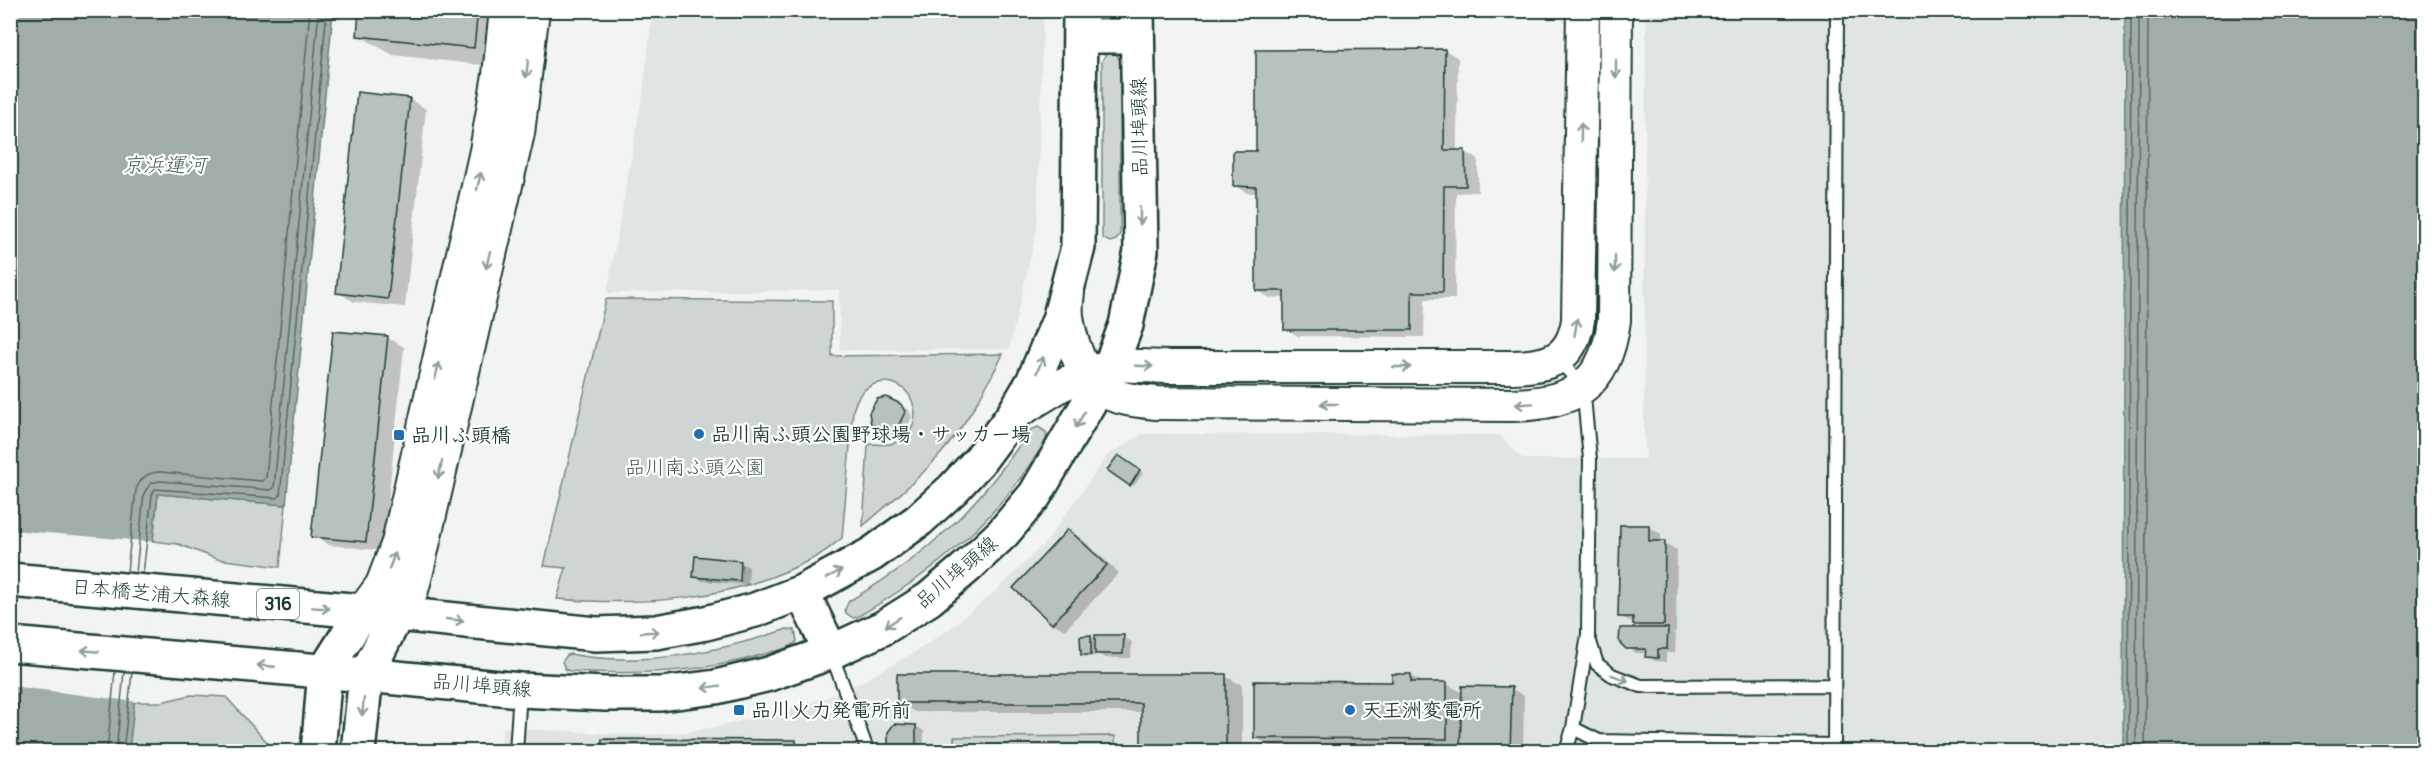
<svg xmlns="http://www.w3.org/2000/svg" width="2435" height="762" font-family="Pangolin,'Klee One',sans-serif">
<rect width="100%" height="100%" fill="#f2f3f3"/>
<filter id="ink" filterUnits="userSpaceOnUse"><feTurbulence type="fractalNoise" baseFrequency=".0167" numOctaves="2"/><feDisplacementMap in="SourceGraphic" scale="12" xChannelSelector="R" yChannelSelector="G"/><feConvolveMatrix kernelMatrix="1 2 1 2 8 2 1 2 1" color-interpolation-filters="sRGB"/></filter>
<g filter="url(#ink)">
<path fill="#e0e4e3" d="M 653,10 L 1043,11 L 1037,229 L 1009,349 L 840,350 L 839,290 L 607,293 L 643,93 Z
M 1646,11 L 2125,11 L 2123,751 L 500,752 L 503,728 L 642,735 L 687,732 L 717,727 L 826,698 L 861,682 L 915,652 L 949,629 L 995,592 L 1047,541 L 1107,456 L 1142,434 L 1499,435 L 1523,459 L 1646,459 L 1644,434 Z"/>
<path fill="#ced5d3" stroke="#768984" stroke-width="1.5" d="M 1107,52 L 1115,52 L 1120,61 L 1120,234 L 1116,240 L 1110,242 L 1104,239 L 1102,236 L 1102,61 Z
M 606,299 L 832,301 L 832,356 L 1003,354 C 985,390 965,427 938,457 C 915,482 889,504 863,526 L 868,446 L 870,444 C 876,444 883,445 889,444 C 932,437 917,371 875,384 C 862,388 856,399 853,411 L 842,538 C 833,545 823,554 812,559 C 732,601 645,606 557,599 L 566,568 L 544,566 Z
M 1038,427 L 1046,432 C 1049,442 1038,452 1033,460 C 989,528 927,577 857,617 L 853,618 L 846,613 L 845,609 L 849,601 C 929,555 979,506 1030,430 Z
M 158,494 L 286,505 L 280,567 L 217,559 L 178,544 L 153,541 Z
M 787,629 L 795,630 L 797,641 C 791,649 778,650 768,653 C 704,673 637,675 570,671 L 566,670 L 562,662 L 567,655 L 570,654 C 642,668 719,652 787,629 Z
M 191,695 L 226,697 L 275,751 L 129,750 L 134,702 L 161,702 Z
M 1115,736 L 1115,751 L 954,751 L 954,737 Z"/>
<path fill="#a1adaa" stroke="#6d807b" stroke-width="1.5" d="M 10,11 L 333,11 L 286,505 L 158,494 L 129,750 L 140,751 L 11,751 Z
M 2125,11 L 2424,11 L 2424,751 L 2123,751 Z"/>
<path fill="#f2f3f3" d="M 11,530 L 156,542 L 137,702 L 11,686 Z"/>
<path fill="#0003" d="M 361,10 L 514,10 L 508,68 L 393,55 L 358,35 Z
M 1445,50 L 1458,58 L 1457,152 L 1465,152 L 1478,159 L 1478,192 L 1456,193 L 1455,299 L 1425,299 L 1424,337 L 1298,336 L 1285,329 L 1286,298 L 1270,298 L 1257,290 L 1257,193 L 1247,193 L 1235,186 L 1258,152 Z
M 409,99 L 426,109 L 405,307 L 354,302 L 338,292 Z
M 388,338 L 404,347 L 383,551 L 329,545 L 313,536 Z
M 900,405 L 909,410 L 912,417 L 904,435 L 897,437 L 872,423 Z
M 1118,457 L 1143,473 L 1134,486 L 1109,470 Z
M 1648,527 L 1661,534 L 1661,543 L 1677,550 L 1676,632 L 1671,632 L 1676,634 L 1675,653 L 1666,653 L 1666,662 L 1655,661 L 1647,656 L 1647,653 L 1636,653 L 1627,647 L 1643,629 L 1620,616 Z
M 1068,531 L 1081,538 L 1119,573 L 1065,630 L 1052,623 Z
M 740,562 L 749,567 L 748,585 L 703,581 L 694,576 Z
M 1090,636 L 1097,640 L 1123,637 L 1132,642 L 1131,658 L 1105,658 L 1095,652 L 1095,656 L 1086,657 L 1082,654 Z
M 1225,676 L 1242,685 L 1242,752 L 1150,752 L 1142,747 L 1142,712 L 915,712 L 898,702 Z
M 1411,676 L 1424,683 L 1447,684 L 1463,693 L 1512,689 L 1524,696 L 1523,752 L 1462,752 L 1462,748 L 1272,747 L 1255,737 Z
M 916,726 L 924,731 L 924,752 L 893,752 Z
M 795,741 L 812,752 L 603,752 Z"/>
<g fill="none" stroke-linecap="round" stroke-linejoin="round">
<path stroke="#536a63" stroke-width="1.5" d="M 127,572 L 136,490 C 140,478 148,472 160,472 L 262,481 L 266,478 L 310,10
M 136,573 L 144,493 L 151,483 L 160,481 L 271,490 L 274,488 L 319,10
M 143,574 L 152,495 L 155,489 L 277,498 L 280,496 L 327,10
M 107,752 L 115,671
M 116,752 L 124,672
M 123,752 L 132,673
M 2128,752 L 2131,10
M 2136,752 L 2139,10
M 2145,752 L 2148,10"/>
</g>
<path fill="#b7c1bd" stroke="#1f3d34" stroke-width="1.5" d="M 359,10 L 478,10 L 474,48 L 357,36 Z
M 1445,49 L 1444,150 L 1465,150 L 1466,186 L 1444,186 L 1443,292 L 1412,292 L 1412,330 L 1284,330 L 1284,291 L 1256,291 L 1256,187 L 1233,186 L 1233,151 L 1256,151 L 1256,50 Z
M 357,92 L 410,98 L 388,299 L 336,293 Z
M 333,331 L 388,336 L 366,542 L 311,537 Z
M 886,397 L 901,404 L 905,412 L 896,431 L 888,433 L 871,424 L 869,413 L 877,399 Z
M 1118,455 L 1140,470 L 1130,486 L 1107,470 Z
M 1620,525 L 1649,525 L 1649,541 L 1665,541 L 1664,625 L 1633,625 L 1633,617 L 1618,617 Z
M 1068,529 L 1107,565 L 1052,624 L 1013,588 Z
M 695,556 L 741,561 L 740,581 L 693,577 Z
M 1620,628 L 1668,628 L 1667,649 L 1658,649 L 1658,658 L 1645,657 L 1646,649 L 1626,649 L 1619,642 Z
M 1091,635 L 1091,655 L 1081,655 L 1080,636 Z
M 1095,635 L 1124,635 L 1123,654 L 1095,654 Z
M 897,674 L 1226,674 L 1226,748 L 1141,748 L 1141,703 L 897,703 Z
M 1392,674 L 1411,674 L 1411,682 L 1447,682 L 1447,739 L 1254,738 L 1254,681 L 1392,682 Z
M 1462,686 L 1512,687 L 1510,752 L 1460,752 Z
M 894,724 L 916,725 L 916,752 L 891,752 L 888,748 L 888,732 Z
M 602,739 L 796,740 L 796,752 L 602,752 Z"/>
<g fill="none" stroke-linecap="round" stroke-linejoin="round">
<g stroke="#1f3d34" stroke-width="16">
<path id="service" d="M 1558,359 L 1583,387 L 1590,459 L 1588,635 L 1573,728 L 1566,752
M 1589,639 L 1597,664 L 1612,675 L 1641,686 L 1834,685
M 831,653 L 868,752
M 1573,728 L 1599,741 L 1834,745
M 516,752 L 520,691
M 1834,752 L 1837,10"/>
</g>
<g stroke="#1f3d34" stroke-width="36">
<path id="tertiary" d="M 1068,292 C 1067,300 1066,308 1067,316 C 1069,335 1082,376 1098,388 C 1115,399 1138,401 1157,403 L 1513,405 C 1575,403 1606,385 1614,320 L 1616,10
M 1014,414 L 1061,385 L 1111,365 L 1168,367 L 1513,367 C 1549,366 1572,360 1578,320 L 1583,10
M 363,611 L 382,585 L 398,543 L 486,151 L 499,75 L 506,10
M 397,614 L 412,590 L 417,571 L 518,133 L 533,10"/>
</g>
<g stroke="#1f3d34" stroke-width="38">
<path id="secondary" d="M 1080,36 L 1137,36
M 802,592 L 831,652
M 397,614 L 596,634 L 656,632 L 706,623 L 755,610 L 802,592 L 872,554 L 919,520 L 953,489 L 979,461 L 1014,414 L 1033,382 L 1059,320 L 1078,247 L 1080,10
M 366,675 L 520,690 L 605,694 L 661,694 L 716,687 L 769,674 L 831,652 L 883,628 L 929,599 L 967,567 L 1003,533 L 1035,495 L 1111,365 L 1126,325 L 1141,251 L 1137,10"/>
</g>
<g stroke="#1f3d34" stroke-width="38">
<path id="primary" d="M 10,580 L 397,614 L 366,675 L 358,752
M 10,644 L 366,675
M 318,752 L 325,671 L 363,611"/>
</g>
<use href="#service" stroke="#fff" stroke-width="12"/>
<use href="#tertiary" stroke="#fff" stroke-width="32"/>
<use href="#secondary" stroke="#fff" stroke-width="33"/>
<use href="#primary" stroke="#fff" stroke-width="33"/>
</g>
<defs><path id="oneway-shaft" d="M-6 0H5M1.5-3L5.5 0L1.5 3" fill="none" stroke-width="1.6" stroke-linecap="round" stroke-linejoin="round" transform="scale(1.5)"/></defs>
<g stroke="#8f9e9a">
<use href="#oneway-shaft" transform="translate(527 69) rotate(97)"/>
<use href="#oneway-shaft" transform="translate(1616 69) rotate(90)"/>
<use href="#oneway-shaft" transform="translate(1581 132) rotate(-89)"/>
<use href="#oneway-shaft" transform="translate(479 181) rotate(-77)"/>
<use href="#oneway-shaft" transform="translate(1140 216) rotate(89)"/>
<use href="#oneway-shaft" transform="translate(488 260) rotate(103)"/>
<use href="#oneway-shaft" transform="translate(1615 264) rotate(90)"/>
<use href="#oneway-shaft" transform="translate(1576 327) rotate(-80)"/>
<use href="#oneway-shaft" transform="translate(1040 365) rotate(-67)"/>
<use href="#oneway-shaft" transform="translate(1144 366) rotate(2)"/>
<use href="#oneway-shaft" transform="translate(1402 367)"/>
<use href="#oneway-shaft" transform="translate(437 371) rotate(-77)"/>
<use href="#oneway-shaft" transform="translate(1329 404) rotate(-180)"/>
<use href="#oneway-shaft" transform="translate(1524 404) rotate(176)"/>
<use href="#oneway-shaft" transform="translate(1080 420) rotate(119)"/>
<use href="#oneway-shaft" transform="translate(440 470) rotate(103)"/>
<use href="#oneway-shaft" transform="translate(392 561) rotate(-70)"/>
<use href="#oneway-shaft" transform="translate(834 574) rotate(-28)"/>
<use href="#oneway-shaft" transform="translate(321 608) rotate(4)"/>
<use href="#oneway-shaft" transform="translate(455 620) rotate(6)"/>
<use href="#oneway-shaft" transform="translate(893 622) rotate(147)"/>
<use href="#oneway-shaft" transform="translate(650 632) rotate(-3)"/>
<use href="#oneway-shaft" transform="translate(90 651) rotate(-175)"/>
<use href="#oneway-shaft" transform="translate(266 666) rotate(-175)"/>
<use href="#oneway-shaft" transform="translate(1620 678) rotate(21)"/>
<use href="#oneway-shaft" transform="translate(711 687) rotate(171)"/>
<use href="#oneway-shaft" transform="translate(363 707) rotate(96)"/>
</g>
</g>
<g fill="#1f6fb2" stroke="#fff" stroke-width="2">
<circle cx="699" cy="434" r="6"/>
<rect x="393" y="429" width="12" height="12" rx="3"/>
<rect x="733" y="704" width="12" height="12" rx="3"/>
<circle cx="1350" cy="710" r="6"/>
</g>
<g text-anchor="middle" stroke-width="4.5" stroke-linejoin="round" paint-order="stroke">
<rect fill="#fff" stroke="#627771" stroke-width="1.5" x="257" y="589" width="42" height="30" rx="4.5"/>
<g font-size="18" font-weight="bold" fill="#1f3d34">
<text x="278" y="610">316</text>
</g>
<g font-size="20" fill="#1f3d34" stroke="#fff">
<text transform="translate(1139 127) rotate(-91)" y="7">品川埠頭線</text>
<text transform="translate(956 572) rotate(-40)" y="7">品川埠頭線</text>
<text transform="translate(151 593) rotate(5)" y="7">日本橋芝浦大森線</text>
<text transform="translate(482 685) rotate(5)" y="7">品川埠頭線</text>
</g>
<g font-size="20" font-weight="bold" fill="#1f3d34" stroke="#fff" text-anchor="start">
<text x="711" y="441">品川南ふ頭公園野球場・サッカー場</text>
<text x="411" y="442">品川ふ頭橋</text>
<text x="751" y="717">品川火力発電所前</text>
<text x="1362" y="717">天王洲変電所</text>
</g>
<g font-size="20" fill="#425b54" stroke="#fff">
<text x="695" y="474">品川南ふ頭公園</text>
</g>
<g font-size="21" font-style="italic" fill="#465f57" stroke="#fff">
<text x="164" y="172">京浜運河</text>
</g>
</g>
<rect width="2435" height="762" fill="none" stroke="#fff" stroke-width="36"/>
<rect x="18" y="18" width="2399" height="726" fill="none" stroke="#1f3d34" stroke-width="2" filter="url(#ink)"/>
</svg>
